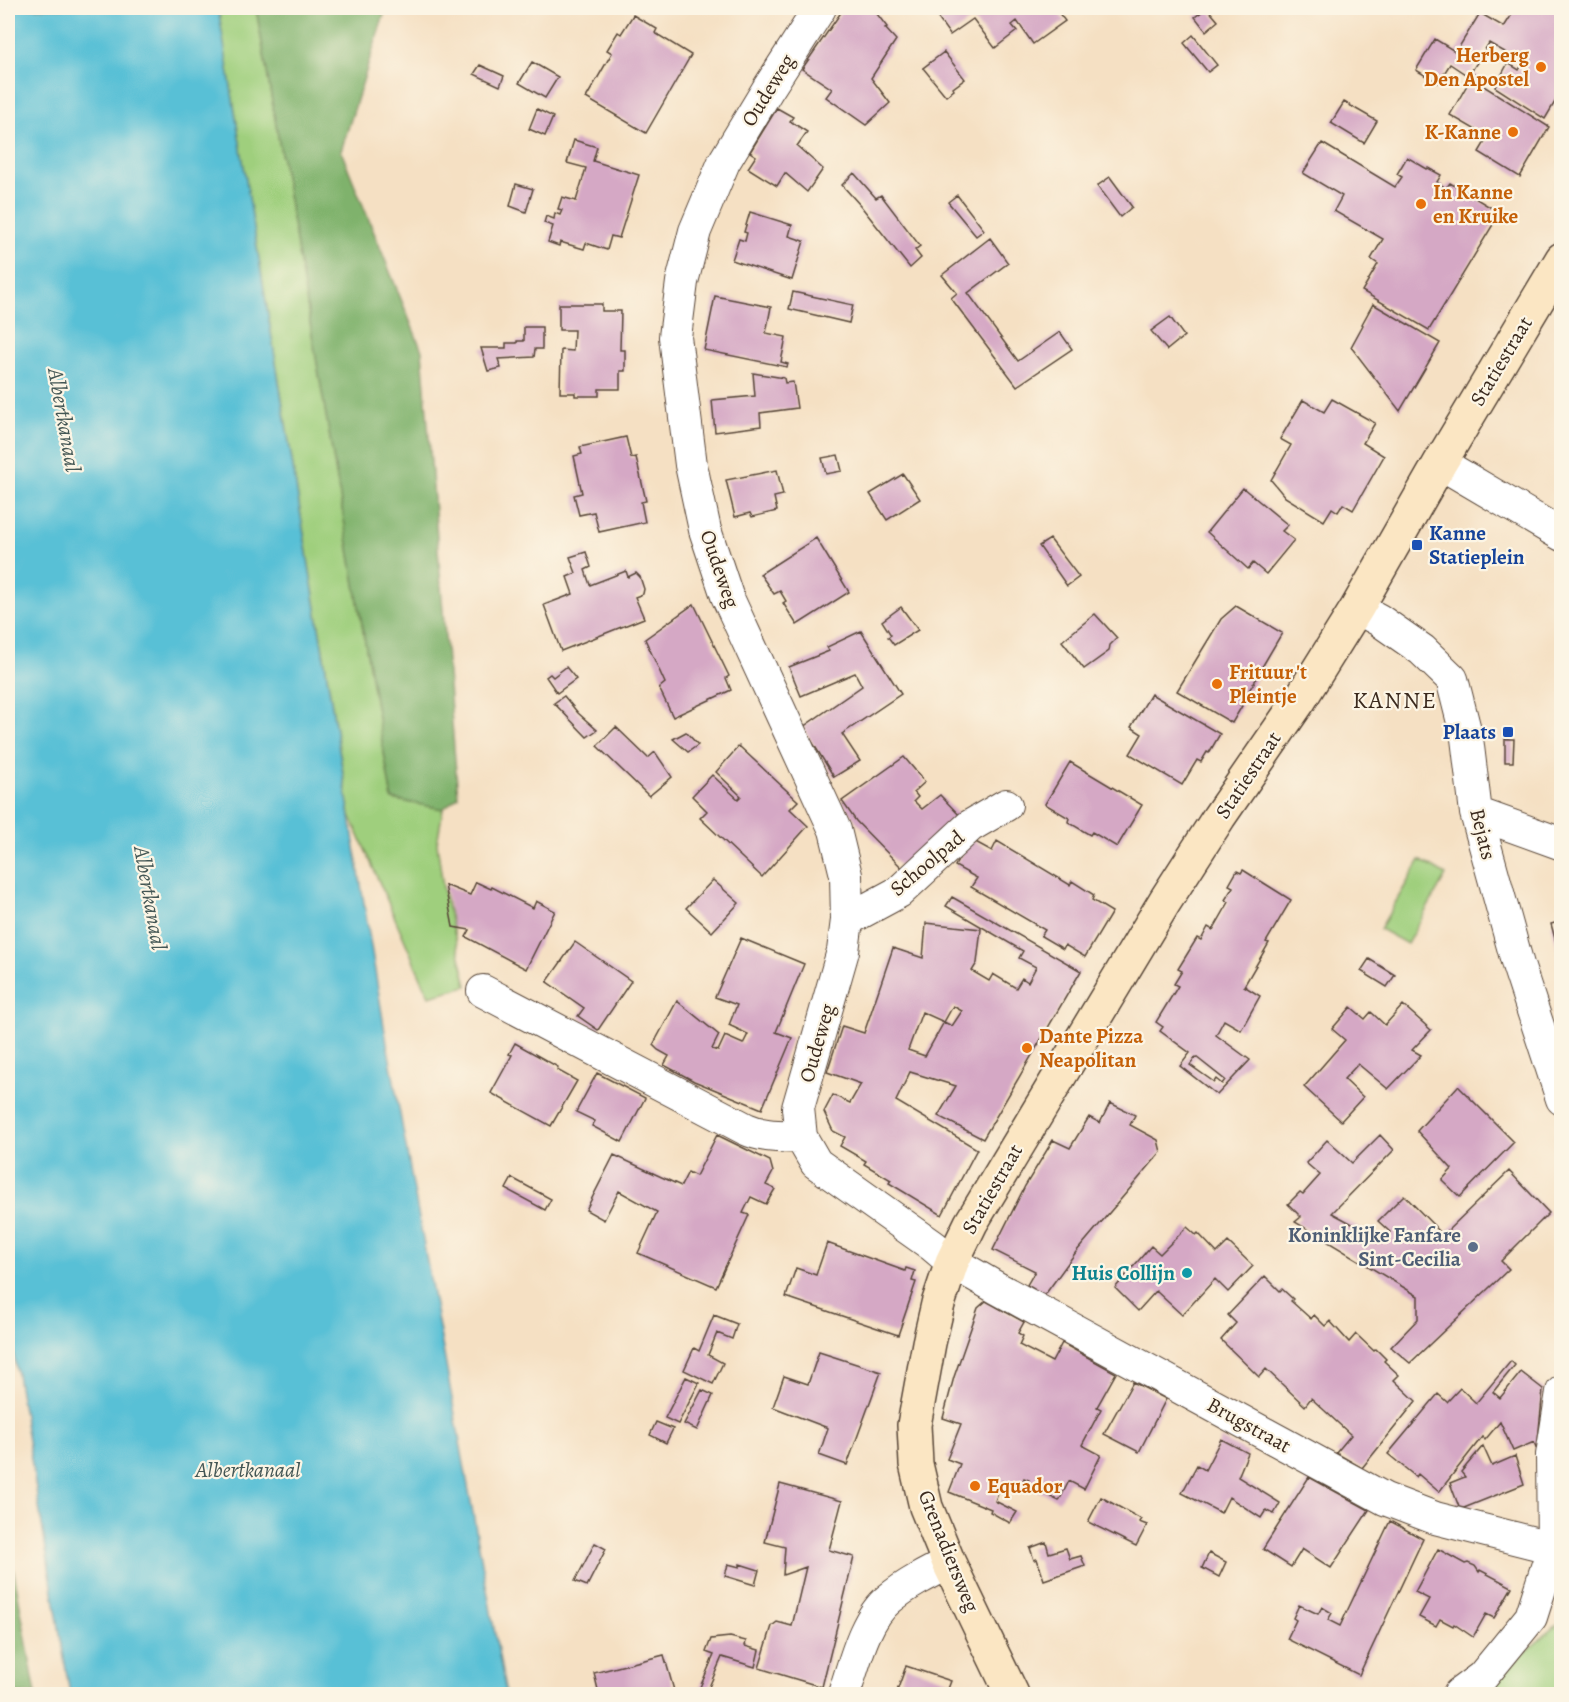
<svg xmlns="http://www.w3.org/2000/svg" width="1569" height="1702" font-family="Alegreya,serif">
<rect width="100%" height="100%" fill="#fcf5e5"/>
<filter id="ink" filterUnits="userSpaceOnUse"><feTurbulence type="fractalNoise" baseFrequency=".0167" numOctaves="2"/><feDisplacementMap in="SourceGraphic" scale="12" xChannelSelector="R" yChannelSelector="G"/><feConvolveMatrix kernelMatrix="1 2 1 2 8 2 1 2 1" color-interpolation-filters="sRGB"/></filter>
<filter id="wash" filterUnits="userSpaceOnUse"><feTurbulence type="fractalNoise" baseFrequency=".008" numOctaves="4" result="noise"/><feDisplacementMap in="SourceGraphic" scale="24" xChannelSelector="R" yChannelSelector="G"/><feGaussianBlur stdDeviation="1.35" result="paint"/><feColorMatrix in="noise" values="0 0 0 0 0 0 0 0 0 0 0 0 0 0 0 0 0 1.4 0 .05"/><feComposite in="paint" operator="in"/></filter>
<g filter="url(#wash)">
<rect width="100%" height="100%" fill="#f5e0c3"/>
<path fill="#9fcf7d" stroke="#6d7c4e" stroke-width="1.5" d="M 218,8 L 256,8 L 392,799 L 443,809 L 437,843 L 443,887 L 467,986 L 429,996 L 350,815 Z
M 1420,860 L 1446,875 L 1407,944 L 1380,929 Z
M 1561,1624 L 1561,1684 L 1548,1694 L 1478,1694 L 1553,1628 Z"/>
<path fill="#7fb26c" stroke="#5d6e45" stroke-width="1.5" d="M 256,8 L 386,8 L 341,151 L 422,351 L 458,797 L 443,809 L 392,799 Z
M 8,1539 L 36,1694 L 8,1694 Z"/>
<path fill="#59c0d6" stroke="#4a757a" stroke-width="1.5" d="M 8,8 L 218,8 L 385,1032 L 506,1694 L 70,1694 L 8,1320 Z"/>
<g id="blocks">
<path fill="#d5a8c5" fill-rule="evenodd" d="M 844,8 L 870,8 L 874,10 L 887,27 L 885,28 L 896,40 L 871,78 L 890,103 L 866,125 L 826,97 L 832,89 L 802,69 Z
M 935,8 L 1055,8 L 1065,21 L 1033,44 L 1017,21 L 1012,25 L 1017,31 L 995,48 L 973,19 L 950,35 L 932,10 Z
M 1207,8 L 1218,21 L 1206,31 L 1195,17 Z
M 1516,8 L 1562,8 L 1562,90 L 1545,119 L 1495,87 L 1508,63 L 1519,70 L 1527,56 L 1523,53 L 1510,55 L 1489,43 L 1471,72 L 1486,80 L 1482,85 L 1549,127 L 1520,177 L 1479,152 L 1488,137 L 1450,115 L 1471,78 L 1450,64 L 1438,83 L 1416,70 L 1435,39 L 1456,52 L 1480,13 L 1504,27 Z
M 633,15 L 657,29 L 655,33 L 691,55 L 646,133 L 586,98 L 612,53 L 607,50 L 618,32 L 621,34 Z
M 1193,35 L 1217,65 L 1208,72 L 1184,43 Z
M 944,52 L 965,79 L 953,88 L 954,90 L 946,96 L 923,68 Z
M 532,62 L 558,77 L 545,98 L 519,83 Z
M 480,65 L 504,76 L 500,86 L 474,74 Z
M 1344,102 L 1377,121 L 1364,143 L 1331,123 Z
M 777,108 L 793,117 L 790,121 L 807,132 L 797,146 L 823,169 L 807,192 L 785,173 L 777,186 L 748,168 L 756,156 L 750,152 Z
M 537,109 L 553,117 L 545,136 L 529,129 Z
M 574,140 L 597,147 L 593,161 L 639,175 L 619,238 L 611,236 L 607,250 L 586,243 L 584,249 L 560,242 L 559,246 L 548,242 L 553,226 L 544,223 L 546,216 L 554,219 L 555,213 L 560,215 L 562,210 L 558,209 L 562,197 L 576,201 L 586,168 L 567,163 Z
M 1322,143 L 1395,187 L 1402,177 L 1397,174 L 1407,157 L 1427,169 L 1428,168 L 1441,175 L 1437,182 L 1446,188 L 1450,183 L 1500,213 L 1429,330 L 1362,291 L 1378,264 L 1371,259 L 1383,239 L 1334,211 L 1342,196 L 1303,173 Z
M 854,173 L 876,198 L 881,195 L 920,246 L 915,250 L 921,258 L 910,268 L 860,205 L 842,185 Z
M 1110,177 L 1132,207 L 1120,217 L 1097,186 Z
M 516,184 L 533,189 L 526,212 L 510,206 Z
M 957,195 L 984,230 L 976,236 L 948,202 Z
M 750,212 L 792,225 L 789,236 L 804,241 L 792,280 L 732,260 L 739,239 L 745,241 L 747,233 L 744,232 Z
M 990,238 L 1008,263 L 968,293 L 1018,361 L 1060,332 L 1072,349 L 1017,386 L 951,298 L 957,293 L 942,275 Z
M 793,292 L 853,305 L 849,323 L 789,309 Z
M 715,296 L 771,307 L 766,333 L 786,337 L 781,362 L 788,364 L 787,367 L 704,350 Z
M 559,304 L 602,304 L 602,311 L 621,311 L 620,350 L 625,350 L 625,371 L 620,371 L 620,389 L 599,389 L 599,396 L 575,396 L 575,393 L 560,393 L 561,350 L 573,351 L 574,330 L 559,330 Z
M 1373,304 L 1440,343 L 1400,411 L 1351,347 L 1363,325 L 1362,324 Z
M 1170,317 L 1184,336 L 1167,350 L 1151,331 Z
M 524,327 L 542,327 L 542,349 L 535,349 L 534,357 L 498,359 L 501,368 L 488,371 L 481,348 L 506,348 L 506,343 L 517,343 L 517,341 L 524,341 Z
M 753,373 L 784,378 L 785,383 L 793,382 L 797,408 L 760,413 L 761,426 L 715,432 L 712,400 L 755,396 Z
M 1332,399 L 1375,423 L 1363,443 L 1384,456 L 1353,510 L 1343,504 L 1338,512 L 1332,508 L 1324,521 L 1285,497 L 1271,480 L 1291,445 L 1280,439 L 1303,400 L 1324,412 Z
M 626,437 L 631,458 L 636,457 L 646,501 L 641,502 L 645,522 L 599,532 L 594,512 L 579,515 L 574,495 L 582,493 L 574,456 L 582,454 L 580,447 Z
M 838,455 L 842,471 L 826,474 L 822,458 Z
M 777,470 L 783,495 L 774,497 L 777,511 L 752,517 L 750,513 L 735,517 L 726,480 Z
M 903,474 L 920,499 L 887,520 L 870,494 Z
M 1243,488 L 1288,525 L 1282,531 L 1294,540 L 1266,574 L 1253,563 L 1248,569 L 1207,532 Z
M 816,538 L 849,592 L 797,625 L 783,603 L 786,601 L 780,591 L 774,594 L 760,574 Z
M 1050,539 L 1079,577 L 1067,586 L 1039,546 Z
M 586,552 L 591,567 L 585,570 L 590,585 L 626,571 L 628,577 L 636,573 L 640,577 L 644,589 L 643,594 L 635,597 L 644,618 L 561,651 L 544,605 L 573,594 L 567,577 L 576,573 L 570,557 Z
M 694,604 L 729,676 L 726,678 L 731,690 L 673,717 L 659,688 L 665,683 L 645,639 Z
M 1236,606 L 1282,633 L 1262,667 L 1263,668 L 1240,705 L 1242,706 L 1232,723 L 1177,691 L 1221,619 Z
M 901,607 L 918,630 L 894,645 L 888,637 L 891,635 L 882,621 Z
M 1095,614 L 1117,638 L 1110,645 L 1109,651 L 1084,669 L 1062,641 Z
M 861,631 L 901,694 L 842,734 L 860,761 L 834,777 L 803,727 L 862,686 L 855,673 L 801,696 L 789,667 L 829,651 L 827,647 Z
M 566,667 L 576,679 L 557,693 L 546,677 L 550,674 L 553,677 Z
M 1151,694 L 1220,734 L 1209,753 L 1207,752 L 1201,762 L 1197,760 L 1182,785 L 1130,754 L 1142,734 L 1131,727 Z
M 564,696 L 578,713 L 597,730 L 587,737 L 554,703 Z
M 616,727 L 648,758 L 655,752 L 672,777 L 649,796 L 597,746 Z
M 686,732 L 698,745 L 688,752 L 673,739 Z
M 1505,739 L 1514,739 L 1513,762 L 1505,762 Z
M 739,746 L 798,801 L 790,809 L 808,826 L 762,877 L 700,818 L 707,811 L 692,796 L 712,775 L 738,799 L 741,796 L 716,772 Z
M 904,757 L 925,782 L 914,792 L 918,797 L 914,801 L 922,809 L 940,795 L 962,818 L 906,872 L 856,821 L 842,801 Z
M 1070,762 L 1142,805 L 1117,847 L 1092,832 L 1090,835 L 1068,822 L 1069,818 L 1045,804 Z
M 970,839 L 992,851 L 997,841 L 1070,885 L 1072,881 L 1094,895 L 1092,900 L 1112,912 L 1085,957 L 1065,945 L 1063,949 L 1041,936 L 1045,930 L 971,887 L 977,878 L 955,866 Z
M 1243,870 L 1291,900 L 1266,942 L 1269,943 L 1244,986 L 1260,996 L 1241,1030 L 1224,1020 L 1216,1035 L 1250,1060 L 1217,1095 L 1180,1066 L 1190,1053 L 1160,1031 L 1163,1027 L 1156,1022 L 1178,986 L 1174,984 L 1182,971 L 1178,969 L 1197,938 L 1201,940 L 1208,927 L 1213,930 L 1229,902 L 1225,900 L 1233,887 L 1229,885 L 1237,871 L 1241,873 ZM 1196,1057 L 1225,1080 L 1222,1084 L 1216,1079 L 1214,1082 L 1190,1065 Z
M 713,880 L 739,903 L 712,932 L 686,908 Z
M 476,882 L 491,889 L 492,887 L 533,908 L 536,901 L 555,911 L 526,969 L 466,937 L 470,930 L 453,927 L 445,885 L 470,895 Z
M 952,897 L 1081,971 L 983,1139 L 938,1116 L 956,1086 L 910,1072 L 896,1101 L 977,1149 L 942,1215 L 889,1183 L 891,1180 L 864,1164 L 866,1161 L 840,1146 L 845,1137 L 833,1131 L 824,1112 L 833,1095 L 850,1103 L 861,1084 L 827,1072 L 842,1026 L 864,1033 L 893,948 L 923,958 L 926,923 L 981,929 L 977,963 L 972,971 L 989,981 L 993,974 L 1016,988 L 1022,978 L 1028,982 L 1036,967 L 1019,958 L 1023,951 L 946,906 ZM 953,1006 L 962,1011 L 952,1026 L 944,1022 L 925,1056 L 908,1050 L 922,1012 L 944,1022 Z
M 1562,921 L 1562,961 L 1561,961 L 1551,924 Z
M 741,938 L 804,964 L 776,1032 L 792,1038 L 762,1109 L 694,1081 L 664,1065 L 669,1056 L 658,1050 L 653,1045 L 677,1001 L 719,1035 L 712,1049 L 718,1051 L 725,1036 L 743,1044 L 748,1034 L 729,1025 L 737,1005 L 715,997 Z
M 575,942 L 631,981 L 598,1030 L 578,1016 L 584,1008 L 547,982 Z
M 1369,959 L 1395,975 L 1387,987 L 1361,971 Z
M 1403,1005 L 1431,1030 L 1412,1050 L 1421,1055 L 1388,1089 L 1358,1064 L 1344,1079 L 1363,1097 L 1341,1121 L 1304,1087 L 1345,1040 L 1332,1029 L 1351,1007 L 1365,1019 L 1371,1012 L 1385,1025 Z
M 515,1043 L 558,1067 L 557,1070 L 577,1081 L 551,1126 L 491,1093 L 512,1055 L 509,1054 Z
M 597,1073 L 645,1098 L 622,1142 L 592,1126 L 595,1121 L 576,1112 Z
M 1458,1086 L 1514,1142 L 1460,1197 L 1442,1180 L 1452,1169 L 1417,1131 Z
M 1110,1103 L 1135,1115 L 1130,1125 L 1158,1140 L 1161,1152 L 1076,1252 L 1044,1296 L 1033,1291 L 1034,1289 L 1027,1285 L 1035,1271 L 993,1250 L 1025,1186 L 1053,1140 L 1070,1148 L 1089,1117 L 1100,1123 Z
M 717,1135 L 770,1161 L 773,1172 L 766,1185 L 775,1189 L 766,1204 L 751,1197 L 743,1213 L 749,1215 L 716,1287 L 638,1253 L 657,1212 L 619,1191 L 604,1220 L 586,1210 L 614,1155 L 681,1186 L 688,1172 L 696,1176 Z
M 1380,1135 L 1394,1150 L 1332,1213 L 1382,1240 L 1390,1232 L 1378,1221 L 1404,1195 L 1443,1235 L 1509,1171 L 1549,1213 L 1501,1261 L 1509,1269 L 1410,1363 L 1391,1347 L 1418,1319 L 1418,1296 L 1295,1222 L 1301,1217 L 1288,1204 L 1300,1192 L 1303,1194 L 1320,1175 L 1306,1163 L 1327,1140 L 1352,1163 Z
M 512,1178 L 551,1199 L 545,1210 L 506,1189 Z
M 1187,1227 L 1196,1235 L 1198,1233 L 1217,1253 L 1228,1242 L 1253,1266 L 1228,1292 L 1215,1279 L 1182,1315 L 1156,1291 L 1138,1311 L 1115,1288 L 1151,1246 L 1160,1254 Z
M 827,1243 L 905,1271 L 906,1268 L 915,1271 L 912,1281 L 916,1282 L 898,1335 L 786,1297 L 796,1268 L 816,1275 Z
M 1265,1276 L 1280,1291 L 1282,1289 L 1293,1299 L 1291,1301 L 1311,1319 L 1314,1315 L 1325,1326 L 1330,1321 L 1349,1342 L 1356,1334 L 1374,1351 L 1376,1349 L 1386,1359 L 1384,1361 L 1399,1375 L 1394,1380 L 1416,1401 L 1362,1468 L 1336,1453 L 1351,1435 L 1311,1398 L 1305,1406 L 1266,1369 L 1259,1377 L 1221,1340 L 1236,1323 L 1228,1315 Z
M 986,1301 L 1024,1322 L 1018,1333 L 1023,1336 L 1019,1345 L 1052,1362 L 1062,1343 L 1116,1373 L 1097,1407 L 1101,1409 L 1082,1445 L 1101,1455 L 1084,1489 L 1069,1481 L 1059,1501 L 1026,1485 L 1029,1480 L 1024,1478 L 1020,1489 L 1002,1481 L 995,1501 L 1017,1512 L 1010,1523 L 990,1512 L 991,1509 L 949,1492 L 960,1464 L 947,1459 L 961,1424 L 943,1418 L 954,1377 L 978,1308 Z
M 714,1315 L 737,1324 L 732,1339 L 717,1333 L 708,1355 L 723,1363 L 713,1384 L 684,1370 L 694,1348 L 699,1351 Z
M 819,1352 L 881,1372 L 847,1465 L 819,1455 L 828,1428 L 773,1407 L 784,1376 L 808,1384 Z
M 1511,1361 L 1515,1365 L 1493,1392 L 1500,1398 L 1521,1372 L 1543,1389 L 1537,1450 L 1534,1442 L 1513,1451 L 1500,1422 L 1485,1440 L 1482,1437 L 1439,1492 L 1418,1474 L 1416,1477 L 1388,1454 L 1438,1394 L 1447,1402 L 1460,1388 L 1476,1403 Z
M 686,1377 L 699,1383 L 678,1424 L 665,1418 Z
M 1133,1382 L 1166,1399 L 1139,1452 L 1104,1434 Z
M 702,1390 L 713,1395 L 697,1430 L 684,1424 Z
M 656,1422 L 673,1429 L 666,1443 L 650,1435 Z
M 1221,1439 L 1248,1453 L 1238,1477 L 1280,1503 L 1274,1514 L 1266,1510 L 1261,1518 L 1229,1497 L 1221,1513 L 1182,1493 L 1197,1465 L 1205,1470 Z
M 1483,1446 L 1492,1466 L 1515,1456 L 1524,1484 L 1464,1508 L 1459,1507 L 1450,1483 L 1465,1477 L 1461,1472 Z
M 1309,1477 L 1369,1510 L 1331,1568 L 1302,1549 L 1291,1567 L 1263,1549 Z
M 780,1484 L 842,1501 L 829,1550 L 854,1557 L 822,1687 L 759,1668 L 772,1626 L 777,1622 L 792,1626 L 806,1567 L 783,1575 L 785,1547 L 765,1542 Z
M 1101,1497 L 1141,1519 L 1139,1522 L 1147,1525 L 1136,1546 L 1088,1522 Z
M 1390,1521 L 1423,1539 L 1359,1675 L 1287,1639 L 1296,1620 L 1293,1618 L 1299,1605 L 1318,1614 L 1322,1607 L 1332,1613 L 1328,1620 L 1340,1626 Z
M 1046,1542 L 1049,1553 L 1066,1548 L 1070,1559 L 1081,1556 L 1085,1566 L 1044,1580 L 1037,1559 L 1034,1560 L 1030,1548 Z
M 595,1543 L 606,1549 L 587,1586 L 575,1581 Z
M 1438,1549 L 1465,1564 L 1468,1563 L 1475,1566 L 1479,1572 L 1480,1570 L 1512,1587 L 1494,1618 L 1486,1614 L 1473,1637 L 1454,1624 L 1453,1626 L 1440,1619 L 1436,1626 L 1419,1617 L 1429,1599 L 1415,1592 Z
M 1209,1553 L 1226,1562 L 1219,1577 L 1202,1568 Z
M 728,1564 L 740,1567 L 740,1564 L 759,1570 L 755,1585 L 725,1576 Z
M 730,1637 L 746,1641 L 745,1646 L 759,1650 L 755,1667 L 722,1657 L 706,1694 L 697,1694 L 714,1655 L 706,1652 L 711,1639 Z
M 664,1655 L 675,1694 L 599,1694 L 594,1673 Z
M 906,1666 L 951,1681 L 946,1694 L 896,1694 Z"/>
</g>
</g>
<g filter="url(#ink)">
<use href="#blocks" fill-opacity="0" stroke="#574537" stroke-width="1.5"/>
<g fill="none" stroke-linecap="round" stroke-linejoin="round">
<g stroke="#574537" stroke-width="34">
<path id="street" d="M 820,8 L 768,89 L 724,162 L 695,231 L 682,282 L 675,337 L 691,465 L 705,530 L 727,596 L 835,830 L 846,875 L 847,920 L 843,951 L 798,1108 L 801,1137 L 816,1163 L 933,1246 L 952,1262 L 997,1288 L 1385,1499 L 1435,1518 L 1562,1550
M 1440,463 L 1562,535
M 1357,608 L 1379,620 L 1422,650 L 1452,679 L 1467,738 L 1476,813 L 1518,965 L 1562,1099
M 1476,813 L 1562,844
M 847,920 L 899,892 L 970,826 L 1006,805
M 483,991 L 746,1129 C 763,1137 781,1136 801,1137
M 844,1694 C 854,1665 864,1619 889,1599 C 907,1584 929,1573 949,1563
M 1459,1694 L 1482,1677 L 1531,1617 L 1553,1548 L 1552,1455 L 1562,1392"/>
</g>
<g stroke="#574537" stroke-width="36">
<path id="secondary" d="M 1012,1694 L 949,1563 L 926,1507 L 916,1464 L 914,1425 L 929,1343 L 938,1304 L 952,1262 L 971,1223 L 1165,901 L 1219,817 L 1299,701 L 1357,608 L 1440,463 L 1562,259"/>
</g>
<use href="#street" stroke="#fff" stroke-width="32"/>
<use href="#secondary" stroke="#fbe6c3" stroke-width="33"/>
</g>
</g>
<g fill="#e8710a" stroke="#fcf5e5" stroke-width="2">
<circle cx="1541" cy="67" r="6"/>
<circle cx="1513" cy="132" r="6"/>
<circle cx="1421" cy="204" r="6"/>
<circle cx="1217" cy="684" r="6"/>
<circle cx="1027" cy="1048" r="6"/>
<circle cx="975" cy="1486" r="6"/>
</g>
<g fill="#1a4fb4" stroke="#fcf5e5" stroke-width="2">
<rect x="1411" y="539" width="12" height="12" rx="3"/>
<rect x="1502" y="726" width="12" height="12" rx="3"/>
</g>
<circle fill="#5c6f8a" stroke="#fcf5e5" stroke-width="2" cx="1473" cy="1247" r="6"/>
<circle fill="#0f9aa8" stroke="#fcf5e5" stroke-width="2" cx="1187" cy="1273" r="6"/>
<g text-anchor="middle" stroke-width="4.5" stroke-linejoin="round" paint-order="stroke">
<g font-size="21" font-weight="bold" fill="#c56008" stroke="#fcf5e5" text-anchor="start">
<text x="1529" y="62" text-anchor="end">Herberg<tspan x="1529" dy="24">Den Apostel</tspan></text>
<text x="1501" y="139" text-anchor="end">K-Kanne</text>
<text x="1433" y="199">In Kanne<tspan x="1433" dy="24">en Kruike</tspan></text>
<text x="1229" y="679">Frituur 't<tspan x="1229" dy="24">Pleintje</tspan></text>
<text x="1039" y="1043">Dante Pizza<tspan x="1039" dy="24">Neapolitan</tspan></text>
<text x="987" y="1493">Equador</text>
</g>
<g font-size="21" fill="#3b2a1e" stroke="#fcf5e5">
<text transform="translate(768 90) rotate(-58)" y="7">Oudeweg</text>
<text transform="translate(1501 361) rotate(-59)" y="7">Statiestraat</text>
<text transform="translate(720 569) rotate(71)" y="7">Oudeweg</text>
<text transform="translate(1248 775) rotate(-56)" y="7">Statiestraat</text>
<text transform="translate(1483 834) rotate(76)" y="7">Bejats</text>
<text transform="translate(927 863) rotate(-40)" y="7">Schoolpad</text>
<text transform="translate(817 1043) rotate(-74)" y="7">Oudeweg</text>
<text transform="translate(992 1189) rotate(-60)" y="7">Statiestraat</text>
<text transform="translate(1249 1425) rotate(29)" y="7">Brugstraat</text>
<text transform="translate(949 1551) rotate(68)" y="7">Grenadiersweg</text>
</g>
<g font-size="21" font-weight="bold" fill="#164399" stroke="#fcf5e5" text-anchor="start">
<text x="1429" y="540">Kanne<tspan x="1429" dy="24">Statieplein</tspan></text>
<text x="1496" y="739" text-anchor="end">Plaats</text>
</g>
<g font-size="21" font-weight="bold" fill="#4e5e75" stroke="#fcf5e5" text-anchor="end">
<text x="1461" y="1242">Koninklijke Fanfare<tspan x="1461" dy="24">Sint-Cecilia</tspan></text>
</g>
<g font-size="21" font-weight="bold" fill="#0d838f" stroke="#fcf5e5" text-anchor="end">
<text x="1175" y="1280">Huis Collijn</text>
</g>
<g font-size="22" font-style="italic" fill="#445755" stroke="#fcf5e5">
<text transform="translate(65 420) rotate(80)" y="8">Albertkanaal</text>
<text transform="translate(151 898) rotate(80)" y="8">Albertkanaal</text>
<text x="248" y="1477">Albertkanaal</text>
</g>
<g font-size="24" letter-spacing="1.5" fill="#3b2a1e" stroke="#fcf5e5">
<text x="1395" y="708">KANNE</text>
</g>
</g>
<rect width="1569" height="1702" fill="none" stroke="#fcf5e5" stroke-width="30"/>
</svg>
